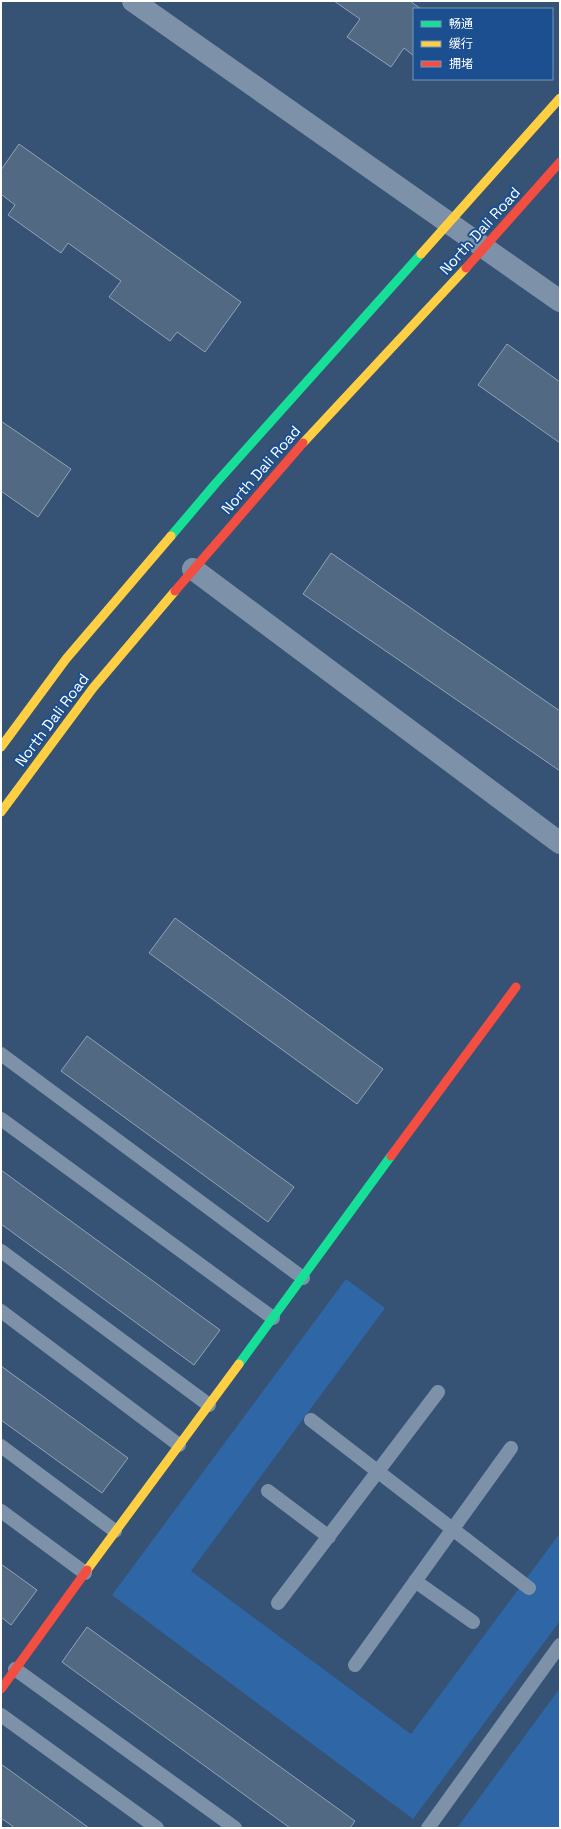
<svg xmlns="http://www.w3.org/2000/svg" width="561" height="1829" font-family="'Space Grotesk','Noto Sans SC',sans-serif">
<rect width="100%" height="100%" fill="#365274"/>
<path fill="#2f66a5" d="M 346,1279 L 385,1308 L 191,1571 L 411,1734 L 560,1533 L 560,1621 L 413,1819 L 112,1595 Z
M 560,1688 L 560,1828 L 457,1828 Z"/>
<path fill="#526984" stroke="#92a2b6" d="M 334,1 L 410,1 L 421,9 L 414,9 L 414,56 L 404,48 L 391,67 L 347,37 L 360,19 Z
M 19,144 L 241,302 L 205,352 L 177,332 L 170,341 L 109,297 L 121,281 L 68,243 L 61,253 L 8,215 L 15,205 L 1,194 L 1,170 Z
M 507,344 L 560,382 L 560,443 L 478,385 Z
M 1,421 L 71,469 L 38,517 L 1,491 Z
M 331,553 L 560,711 L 560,771 L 303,594 Z
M 175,918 L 383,1069 L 357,1104 L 149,953 Z
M 87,1036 L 294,1187 L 268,1222 L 61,1071 Z
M 1,1170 L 220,1330 L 194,1365 L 1,1224 Z
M 1,1366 L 128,1458 L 102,1493 L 1,1420 Z
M 1,1564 L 37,1590 L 11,1625 L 1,1617 Z
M 87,1627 L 355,1821 L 350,1828 L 290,1828 L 62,1662 Z
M 1,1764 L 89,1828 L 15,1828 L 1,1818 Z"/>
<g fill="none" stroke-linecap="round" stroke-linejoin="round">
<path stroke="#7d92a8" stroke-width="14" d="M 1,1054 L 303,1278
M 1,1119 L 273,1318
M 1,1251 L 209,1405
M 1,1311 L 179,1445
M 311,1420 L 529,1588
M 1,1446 L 115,1531
M 268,1491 L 329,1537
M 1,1511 L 85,1573
M 415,1581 L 473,1622
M 278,1603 L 438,1392
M 355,1665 L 511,1448
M 15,1669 L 235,1828
M 1,1715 L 157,1828
M 428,1828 L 560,1645"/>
<path stroke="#7d92a8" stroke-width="22" d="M 133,1 L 560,301
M 193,569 L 560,843"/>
<path stroke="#16e098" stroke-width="9" d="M 171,536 L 216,483 L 421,254
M 239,1364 L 391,1156"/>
<path stroke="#ffcf43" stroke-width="9" d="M 421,254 L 560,98
M 303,443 L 466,268
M 1,747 L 66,659 L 171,536
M 1,812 L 93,688 L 175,591
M 87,1570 L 239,1364"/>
<path stroke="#f24e42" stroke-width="9" d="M 466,268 L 560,162
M 175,591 L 303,443
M 391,1156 L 516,987
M 1,1689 L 87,1570"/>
</g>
<g text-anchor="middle" stroke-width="4" stroke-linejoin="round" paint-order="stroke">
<g font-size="15" fill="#fff" stroke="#1b4f8f">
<text transform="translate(480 231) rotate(-48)" y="5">North Dali Road</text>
<text transform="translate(261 470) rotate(-49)" y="5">North Dali Road</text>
<text transform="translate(52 720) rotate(-53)" y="5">North Dali Road</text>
</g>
</g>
<rect width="561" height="1829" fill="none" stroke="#ffffff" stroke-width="4"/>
<rect x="413" y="8" width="140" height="72" fill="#1b4f8f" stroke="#7695bc"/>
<rect x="421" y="21" width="20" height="6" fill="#16e098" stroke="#7695bc"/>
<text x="449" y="28" font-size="12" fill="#ffffff">畅通</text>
<rect x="421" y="41" width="20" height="6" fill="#ffcf43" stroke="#7695bc"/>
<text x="449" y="48" font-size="12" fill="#ffffff">缓行</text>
<rect x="421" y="61" width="20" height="6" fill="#f24e42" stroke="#7695bc"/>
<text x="449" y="68" font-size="12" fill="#ffffff">拥堵</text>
</svg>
